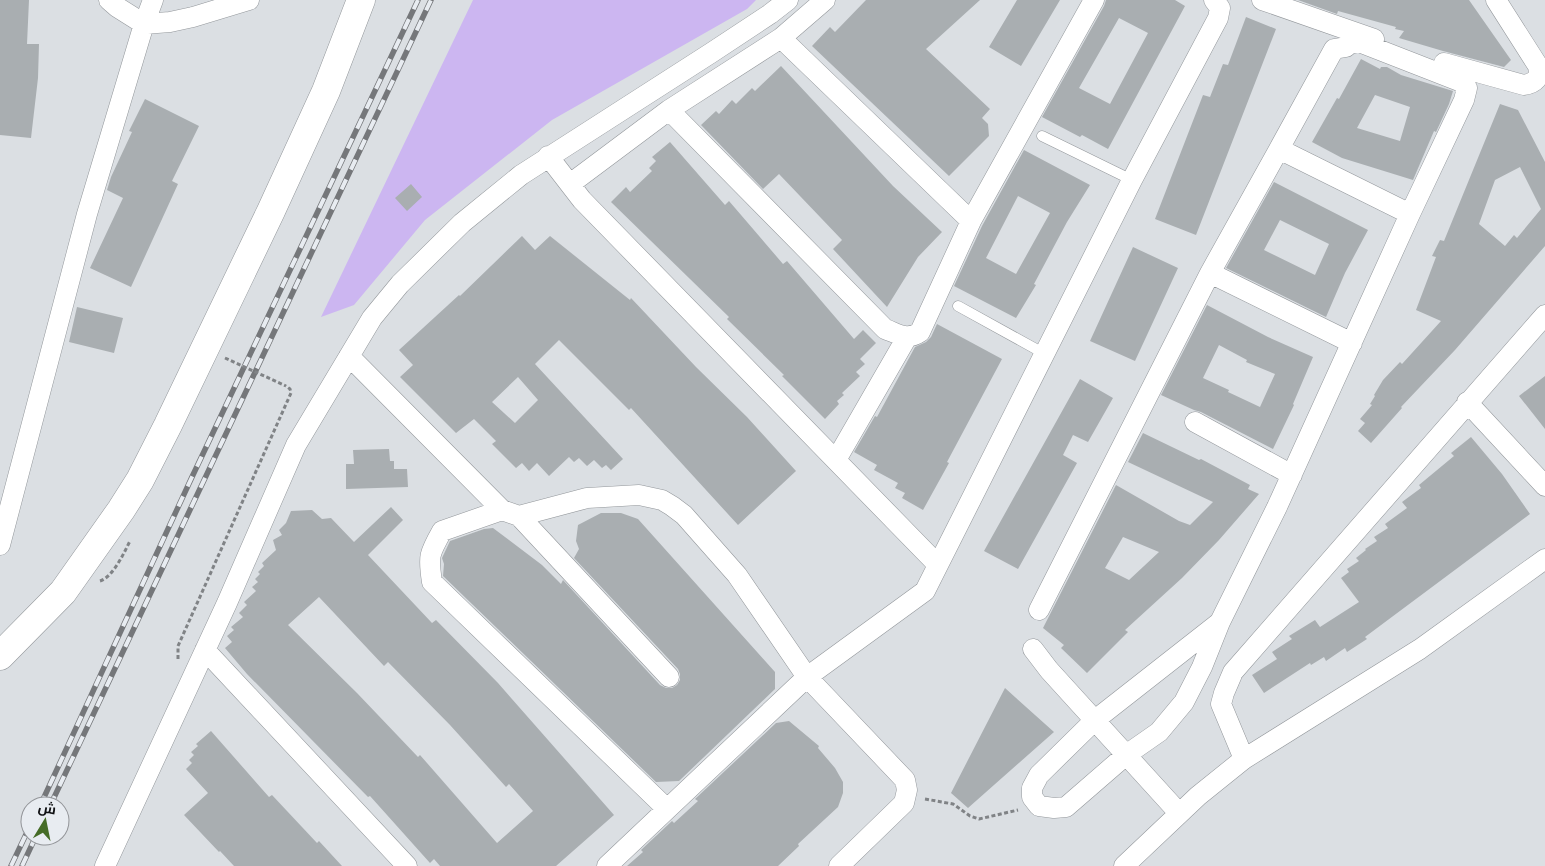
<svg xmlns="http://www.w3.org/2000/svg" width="1545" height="866" font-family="'Crimson Pro',Cairo,serif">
<rect width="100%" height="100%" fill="#dbdfe3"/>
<path fill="#ccb6f1" d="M 473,0 L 756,0 L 747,9 L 552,120 L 425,220 L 354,305 L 321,317 Z"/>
<path fill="#a9aeb1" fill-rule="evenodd" d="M 0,0 L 29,0 L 27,44 L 39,44 L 38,78 L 31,138 L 0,135 Z
M 866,0 L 980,0 L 926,49 L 990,109 L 982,118 L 988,124 L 989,136 L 949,176 L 812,46 L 830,27 L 835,32 Z
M 1017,0 L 1060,0 L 1021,66 L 989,47 Z
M 1106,0 L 1175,0 L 1185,6 L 1108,149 L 1082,135 L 1080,137 L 1042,117 L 1104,6 ZM 1119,18 L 1148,33 L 1110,104 L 1079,88 Z
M 1298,0 L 1469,0 L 1511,60 L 1504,67 L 1443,51 L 1399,38 L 1404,31 L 1395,29 L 1396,27 L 1338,11 L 1337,14 Z
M 1246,17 L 1276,29 L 1196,235 L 1155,219 L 1203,95 L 1210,97 L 1223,64 L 1228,65 Z
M 1361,59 L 1380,69 L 1381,67 L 1387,67 L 1401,75 L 1453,91 L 1449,104 L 1436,132 L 1434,131 L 1413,180 L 1342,158 L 1312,142 L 1337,98 L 1339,99 ZM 1375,95 L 1410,107 L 1400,141 L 1357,128 Z
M 781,66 L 893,186 L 942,232 L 918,257 L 887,307 L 833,249 L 842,240 L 779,174 L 763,189 L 701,125 L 716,111 L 719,114 L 732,100 L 736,104 L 752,88 L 755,91 Z
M 145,99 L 199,126 L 172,181 L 178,184 L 131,287 L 90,268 L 123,198 L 107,190 L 111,177 L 132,132 L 129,131 Z
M 1500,104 L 1518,110 L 1545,162 L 1545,246 L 1455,350 L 1401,407 L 1402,408 L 1371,443 L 1358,431 L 1365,423 L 1360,419 L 1372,405 L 1370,404 L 1375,396 L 1374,395 L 1383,380 L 1400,362 L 1402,364 L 1441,321 L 1416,310 L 1436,257 L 1432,256 L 1440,240 L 1444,241 ZM 1520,167 L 1541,209 L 1517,238 L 1514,235 L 1505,246 L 1479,224 L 1495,180 Z
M 670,142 L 725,205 L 729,201 L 783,264 L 787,261 L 854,339 L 863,330 L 876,343 L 860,359 L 865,364 L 856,372 L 860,376 L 842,393 L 844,395 L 837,401 L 839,404 L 825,419 L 782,376 L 784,375 L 727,319 L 729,317 L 611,202 L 626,187 L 630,192 L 652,171 L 649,168 L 656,161 L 652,157 Z
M 1024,150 L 1090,185 L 1067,222 L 1034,284 L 1036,285 L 1016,318 L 954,286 L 982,226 ZM 1018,196 L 1050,213 L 1016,274 L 986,258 Z
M 1274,182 L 1368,230 L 1345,273 L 1326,317 L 1226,268 ZM 1280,220 L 1329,244 L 1315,275 L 1264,250 Z
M 411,184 L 422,197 L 407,211 L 395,198 Z
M 522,236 L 535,250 L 550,236 L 630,300 L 631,298 L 696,367 L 747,417 L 796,471 L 738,525 L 631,408 L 629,410 L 559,340 L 535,364 L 623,459 L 611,470 L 606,465 L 602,468 L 594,460 L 587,466 L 579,458 L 574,462 L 569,457 L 549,476 L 537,463 L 529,471 L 522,463 L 516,468 L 492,444 L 496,441 L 474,419 L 456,433 L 400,377 L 413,365 L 399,350 L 459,295 L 460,296 ZM 518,377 L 538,400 L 515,423 L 492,402 Z
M 1133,247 L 1178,268 L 1135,361 L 1090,341 Z
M 1207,305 L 1268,337 L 1313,357 L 1293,404 L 1294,405 L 1273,449 L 1201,412 L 1194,410 L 1161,395 ZM 1219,345 L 1247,360 L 1246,362 L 1275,374 L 1260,407 L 1228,392 L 1229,390 L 1203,378 Z
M 77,307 L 123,318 L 114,353 L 69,342 Z
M 937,324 L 1002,359 L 947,462 L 949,463 L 923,510 L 902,498 L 905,493 L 895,488 L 898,483 L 874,470 L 877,465 L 854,452 L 875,416 L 877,417 L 915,347 L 926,342 L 931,337 Z
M 1545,376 L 1545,429 L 1519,396 Z
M 1080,379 L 1113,398 L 1088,442 L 1073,435 L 1063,455 L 1077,463 L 1018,569 L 984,551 Z
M 1143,433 L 1199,460 L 1201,459 L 1250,485 L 1248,489 L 1259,494 L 1219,540 L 1182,578 L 1125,630 L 1128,632 L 1087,673 L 1061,648 L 1064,645 L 1043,628 L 1116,485 L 1179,521 L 1190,525 L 1213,502 L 1128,462 ZM 1123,537 L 1159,552 L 1129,580 L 1105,568 Z
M 1471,437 L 1502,474 L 1530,514 L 1365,637 L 1367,639 L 1347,652 L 1345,648 L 1326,661 L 1324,657 L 1311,665 L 1310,663 L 1264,693 L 1252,675 L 1277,659 L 1272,652 L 1292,639 L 1289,636 L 1315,620 L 1320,627 L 1359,602 L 1341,578 L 1349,572 L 1347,569 L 1359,561 L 1356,558 L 1366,550 L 1365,549 L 1377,541 L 1374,537 L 1388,528 L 1385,524 L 1407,508 L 1402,502 L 1421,488 L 1419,485 L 1454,456 L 1451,453 Z
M 389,449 L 390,461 L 394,461 L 394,469 L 407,469 L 408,487 L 346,489 L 346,464 L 354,464 L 353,450 Z
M 391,507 L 403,520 L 368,555 L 432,623 L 436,620 L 498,683 L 614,815 L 556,866 L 440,866 L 434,859 L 430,863 L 370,796 L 368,797 L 247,674 L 225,648 L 232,642 L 227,636 L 234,630 L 231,627 L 243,617 L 239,613 L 247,605 L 244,602 L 256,591 L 252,587 L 258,582 L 255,579 L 260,574 L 258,572 L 264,566 L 262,563 L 276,550 L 273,540 L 282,535 L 279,530 L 286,523 L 291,511 L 312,510 L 322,519 L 331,518 L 354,542 ZM 319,597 L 384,666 L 388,662 L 450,725 L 506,787 L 509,784 L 533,811 L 497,843 L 420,755 L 418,757 L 357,693 L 288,625 Z
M 601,513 L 621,513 L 638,519 L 775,672 L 775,689 L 679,781 L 656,782 L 443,576 L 444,564 L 442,558 L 450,541 L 484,529 L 493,528 L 542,565 L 561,584 L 563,580 L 660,685 L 666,688 L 672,688 L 677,685 L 680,680 L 680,674 L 678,669 L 574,558 L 579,549 L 576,541 L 578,525 Z
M 1005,688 L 1054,732 L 968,808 L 951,793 Z
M 789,721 L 819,746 L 818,748 L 835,768 L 843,782 L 843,793 L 838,807 L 798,844 L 799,846 L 778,866 L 627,866 L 643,852 L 641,850 L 672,821 L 674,823 L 698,801 L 695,799 L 776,723 Z
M 211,731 L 269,797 L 272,795 L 317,843 L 319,841 L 342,866 L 234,866 L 220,851 L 219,852 L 184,815 L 208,793 L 186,769 L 192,763 L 189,760 L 194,755 L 191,752 L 198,746 L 196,744 Z"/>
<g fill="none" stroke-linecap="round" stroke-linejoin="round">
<g stroke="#93979b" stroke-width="11">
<path id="lane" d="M 1042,136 L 1132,180
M 958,306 L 1045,354"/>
</g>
<g stroke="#93979b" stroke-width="21">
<path id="street" d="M 109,0 L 117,7 L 144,24 L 170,22 L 193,17 L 249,0
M 1262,0 L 1374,39
M 781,38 L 971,221
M 1444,63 L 1524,85 C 1535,83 1541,78 1538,66 L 1496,0
M 669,110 L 885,329 C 899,334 907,341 920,332 L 971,221 L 1094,0
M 548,156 L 582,200 L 938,565
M 570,184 L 669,110 L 781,38 L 825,0
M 1210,273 L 1352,343
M 349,356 L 502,510 L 519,516 L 587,498 L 639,495 L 662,500 L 672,506 L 684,515 L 737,575 L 807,677 L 905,780 L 907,790 L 904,803 L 839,866
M 1467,402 L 1545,486
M 1195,422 L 1292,475
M 836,460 L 907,337
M 502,510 L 442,531 C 429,554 428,556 432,582 L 666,808
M 519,516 L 669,677
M 0,545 L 87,214 L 144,24 L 153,0
M 1039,610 L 1210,273 L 1279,149 L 1410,214
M 1220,622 L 1095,720 L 1039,775 L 1032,788 L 1032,797 L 1039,806 L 1054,808 L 1066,807 L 1126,755 L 1159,732 L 1184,702 L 1202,667 L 1220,622 L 1277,507 L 1410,214 L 1464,100 L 1467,88 L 1464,84 L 1459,81 L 1359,42 L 1349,44 L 1346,47 L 1334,49 L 1279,149
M 1033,649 L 1049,670 L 1179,813
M 205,650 L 407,866
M 1244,759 L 1221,704 L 1224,693 L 1233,672 L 1545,315
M 105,866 L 227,603 L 296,445 L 372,318 L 400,284 L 462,223 L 521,175 L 711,53 L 770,14 L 788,0
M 607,866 L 807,677 L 925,591 L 1132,180 L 1218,18 L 1220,8 L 1214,0
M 1124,866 L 1198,796 L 1244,759 L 1420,649 L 1545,559"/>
</g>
<g stroke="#93979b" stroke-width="29">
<path id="secondary" d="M 0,656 L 63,592 L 121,510 L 140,480 L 168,425 L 271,211 L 326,91 L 361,0"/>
</g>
<path stroke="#808386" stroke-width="3" stroke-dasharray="4 2.5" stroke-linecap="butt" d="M 100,581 C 113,577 124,553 130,541
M 178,659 L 178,646 L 291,393 L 290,389 L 286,386
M 925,799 L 953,804 L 970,816 L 979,819 L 1018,810"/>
<use href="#lane" stroke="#fff" stroke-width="10"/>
<use href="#street" stroke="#fff" stroke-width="20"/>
<use href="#secondary" stroke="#fff" stroke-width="28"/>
<g stroke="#75777a" stroke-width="5.5">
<path id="rail" d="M 40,806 L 192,477 L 418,0
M 50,806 L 431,0
M 11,866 L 30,826
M 22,866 L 36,836"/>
</g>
<use href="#rail" stroke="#e8ecf1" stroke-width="4" stroke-dasharray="11" stroke-linecap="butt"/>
<path stroke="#808386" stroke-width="3" stroke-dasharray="4 2.5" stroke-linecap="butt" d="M 225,358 L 286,386"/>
</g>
<g transform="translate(45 821) rotate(10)"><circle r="24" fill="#e8ecf1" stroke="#929498"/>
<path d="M0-4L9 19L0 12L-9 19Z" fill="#456c27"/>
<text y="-8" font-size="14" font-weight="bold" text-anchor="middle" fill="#101113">ش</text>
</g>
</svg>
